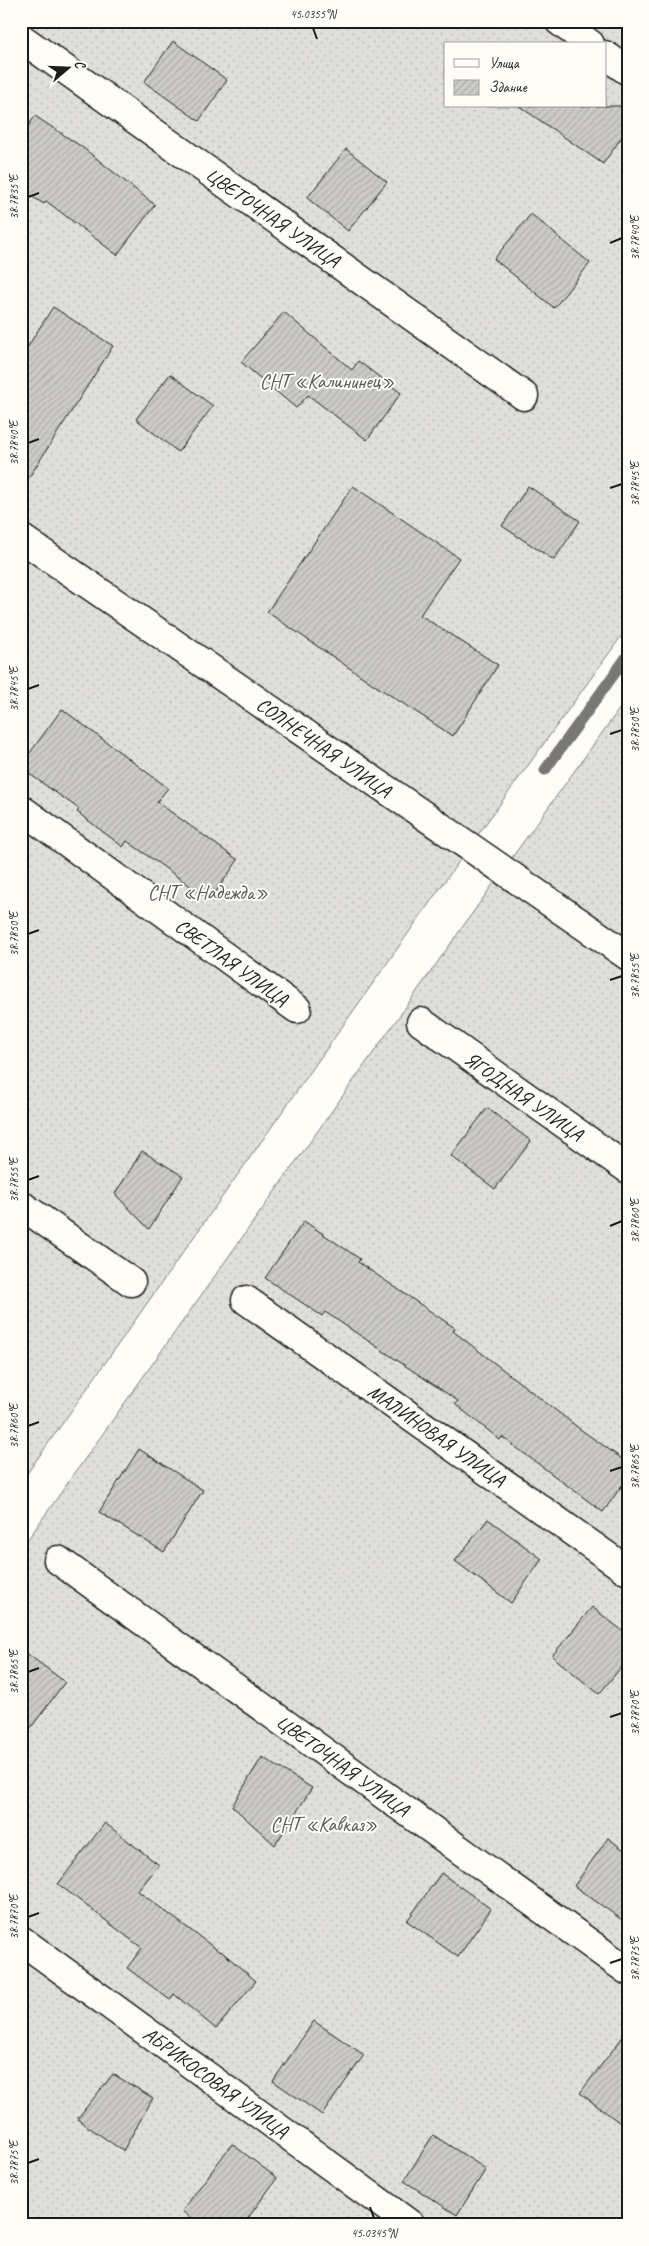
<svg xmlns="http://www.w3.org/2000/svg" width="649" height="2246" font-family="Caveat,sans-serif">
<defs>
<pattern id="garden-dots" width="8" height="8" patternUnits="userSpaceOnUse" patternTransform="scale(1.25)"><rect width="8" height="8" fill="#e0dfdb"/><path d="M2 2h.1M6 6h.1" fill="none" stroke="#c0bfbb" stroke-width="1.8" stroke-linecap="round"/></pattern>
<pattern id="building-hatch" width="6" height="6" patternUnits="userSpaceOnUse" patternTransform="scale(1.25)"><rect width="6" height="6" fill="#cccbc8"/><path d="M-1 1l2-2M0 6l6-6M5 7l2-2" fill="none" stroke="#afaeab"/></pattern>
</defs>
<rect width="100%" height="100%" fill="#fdfcf7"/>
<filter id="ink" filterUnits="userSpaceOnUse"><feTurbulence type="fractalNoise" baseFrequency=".02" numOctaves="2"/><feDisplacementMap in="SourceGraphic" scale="10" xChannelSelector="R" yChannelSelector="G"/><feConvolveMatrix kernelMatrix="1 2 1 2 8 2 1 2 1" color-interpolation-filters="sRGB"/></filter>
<g filter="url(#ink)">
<path fill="url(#garden-dots)" stroke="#7e7e7c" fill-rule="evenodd" d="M 21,21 L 628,21 L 628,627 L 469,847 L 21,1482 ZM 445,44 L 605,44 L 605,106 L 445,106 Z
M 628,697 L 628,2225 L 21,2225 L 21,1549 L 503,870 Z"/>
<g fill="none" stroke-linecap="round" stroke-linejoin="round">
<path stroke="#797876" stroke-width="11" d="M 545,770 L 628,655"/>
</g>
<path fill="url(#building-hatch)" stroke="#1c1c1c" d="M 173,41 L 227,80 L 199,121 L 144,82 Z
M 519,106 L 628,106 L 628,128 L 603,164 Z
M 35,116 L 82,147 L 155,205 L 117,255 L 46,201 L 44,204 L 21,190 L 21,137 Z
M 346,149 L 387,182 L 348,231 L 307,198 Z
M 531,214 L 590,263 L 554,308 L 494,259 Z
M 53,307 L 113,346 L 21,490 L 21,357 Z
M 284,312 L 352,370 L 358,361 L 401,393 L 367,440 L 308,395 L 296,408 L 241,362 Z
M 170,374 L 213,406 L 178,452 L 136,419 Z
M 353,486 L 459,558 L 420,615 L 498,665 L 453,736 L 373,684 L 267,612 Z
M 528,486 L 580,521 L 554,560 L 502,526 Z
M 62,709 L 168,788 L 157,802 L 238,860 L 210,900 L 127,841 L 123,847 L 77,812 L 79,809 L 21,768 L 21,765 Z
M 487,1108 L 531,1141 L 495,1189 L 451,1156 Z
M 142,1151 L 183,1176 L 149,1229 L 115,1194 Z
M 304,1221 L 360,1259 L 358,1262 L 455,1328 L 453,1331 L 580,1429 L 628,1463 L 628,1477 L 603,1512 L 502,1437 L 500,1440 L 455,1404 L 458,1401 L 325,1312 L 322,1316 L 265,1278 Z
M 139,1449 L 203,1490 L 164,1552 L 99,1512 Z
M 488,1519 L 542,1559 L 511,1603 L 455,1561 Z
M 592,1607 L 628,1635 L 628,1659 L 599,1694 L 552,1656 Z
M 21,1649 L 65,1682 L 21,1741 Z
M 262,1757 L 312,1788 L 275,1845 L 232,1806 Z
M 105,1823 L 159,1865 L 138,1891 L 220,1952 L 221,1951 L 256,1981 L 216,2029 L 174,1994 L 170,2000 L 127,1968 L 142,1948 L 58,1884 Z
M 608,1838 L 628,1853 L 628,1924 L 574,1886 Z
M 441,1873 L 491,1909 L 458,1957 L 407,1921 Z
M 314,2021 L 364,2055 L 322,2115 L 273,2081 Z
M 628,2030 L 628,2129 L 580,2093 Z
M 113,2074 L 153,2098 L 123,2151 L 77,2119 Z
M 433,2135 L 486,2169 L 457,2215 L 404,2181 Z
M 232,2144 L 277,2178 L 243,2225 L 200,2225 L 182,2211 Z"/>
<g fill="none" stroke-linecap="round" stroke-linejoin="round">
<g stroke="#1c1c1c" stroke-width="31">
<path id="minor" d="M 559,21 L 590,44
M 21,38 L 524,396
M 605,55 L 628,71
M 21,809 L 297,1009
M 421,1022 L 628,1169
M 21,1205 L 131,1282
M 246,1300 L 628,1571
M 58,1560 L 628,1971
M 21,1940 L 411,2225"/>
</g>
<g stroke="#1c1c1c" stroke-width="31">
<path id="tertiary" d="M 21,538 L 628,956"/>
</g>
<use href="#minor" stroke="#fdfcf7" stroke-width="28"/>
<use href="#tertiary" stroke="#fdfcf7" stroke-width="28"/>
</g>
</g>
<path fill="none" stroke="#1c1c1c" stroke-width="2" d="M 313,28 L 317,39M 28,197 L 39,193M 610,243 L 622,238M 28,443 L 39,439M 610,488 L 622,484M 28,689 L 39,685M 610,734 L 622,730M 28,934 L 39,930M 610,980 L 622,976M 28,1180 L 39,1176M 610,1226 L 622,1221M 28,1426 L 39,1422M 610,1471 L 622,1467M 28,1672 L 39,1668M 610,1717 L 622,1713M 28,1917 L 39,1913M 610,1963 L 622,1959M 28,2163 L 39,2159M 370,2207 L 374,2218"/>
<g text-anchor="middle" stroke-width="4" stroke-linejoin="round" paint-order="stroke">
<g font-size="20" fill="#1c1c1c" stroke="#fdfcf7">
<text transform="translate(273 217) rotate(35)" y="7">ЦВЕТОЧНАЯ УЛИЦА</text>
<text transform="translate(324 747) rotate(35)" y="7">СОЛНЕЧНАЯ УЛИЦА</text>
<text transform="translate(232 962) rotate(36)" y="7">СВЕТЛАЯ УЛИЦА</text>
<text transform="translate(524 1096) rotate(35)" y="7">ЯГОДНАЯ УЛИЦА</text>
<text transform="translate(437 1435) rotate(35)" y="7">МАЛИНОВАЯ УЛИЦА</text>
<text transform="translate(343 1765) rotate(36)" y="7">ЦВЕТОЧНАЯ УЛИЦА</text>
<text transform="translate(216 2082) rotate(36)" y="7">АБРИКОСОВАЯ УЛИЦА</text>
</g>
<g font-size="20" fill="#575655" stroke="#fdfcf7">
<text x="327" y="388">СНТ «Калининец»</text>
<text x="208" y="899">СНТ «Надежда»</text>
<text x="324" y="1831">СНТ «Кавказ»</text>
</g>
</g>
<rect width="649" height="2246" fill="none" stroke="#fdfcf7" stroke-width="55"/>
<rect x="444" y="42" width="162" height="65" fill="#fdfcf7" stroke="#a3a29f"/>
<rect x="454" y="59" width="25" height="8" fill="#fdfcf7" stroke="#a3a29f"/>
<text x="489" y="68" font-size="15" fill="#1c1c1c">Улица</text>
<rect x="454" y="80" width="25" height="15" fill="url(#building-hatch)" stroke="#a3a29f"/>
<text x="489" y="92" font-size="15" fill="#1c1c1c">Здание</text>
<g transform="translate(68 68) rotate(71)" stroke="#fdfcf7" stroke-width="4" paint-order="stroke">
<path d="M0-4L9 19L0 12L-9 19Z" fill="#1c1c1c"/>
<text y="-8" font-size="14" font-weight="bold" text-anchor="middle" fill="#1c1c1c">С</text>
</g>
<rect x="28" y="28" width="594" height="2190" fill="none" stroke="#1c1c1c" stroke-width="2"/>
<g font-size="12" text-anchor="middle" fill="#1c1c1c">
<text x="313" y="18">45.0355°N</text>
<text transform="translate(14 197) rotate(-90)" y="4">38.7835°E</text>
<text transform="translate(635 238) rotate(-90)" y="4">38.7840°E</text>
<text transform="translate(14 443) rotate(-90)" y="4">38.7840°E</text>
<text transform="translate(635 484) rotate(-90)" y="4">38.7845°E</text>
<text transform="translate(14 689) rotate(-90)" y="4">38.7845°E</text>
<text transform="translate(635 730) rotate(-90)" y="4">38.7850°E</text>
<text transform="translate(14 934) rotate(-90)" y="4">38.7850°E</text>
<text transform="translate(635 976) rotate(-90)" y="4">38.7855°E</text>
<text transform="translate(14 1180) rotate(-90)" y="4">38.7855°E</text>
<text transform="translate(635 1221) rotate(-90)" y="4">38.7860°E</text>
<text transform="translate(14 1426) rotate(-90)" y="4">38.7860°E</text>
<text transform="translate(635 1467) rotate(-90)" y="4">38.7865°E</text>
<text transform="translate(14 1672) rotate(-90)" y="4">38.7865°E</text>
<text transform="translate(635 1713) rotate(-90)" y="4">38.7870°E</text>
<text transform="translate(14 1917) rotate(-90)" y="4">38.7870°E</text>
<text transform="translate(635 1959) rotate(-90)" y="4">38.7875°E</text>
<text transform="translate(14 2163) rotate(-90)" y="4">38.7875°E</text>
<text x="374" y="2237">45.0345°N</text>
</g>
</svg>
